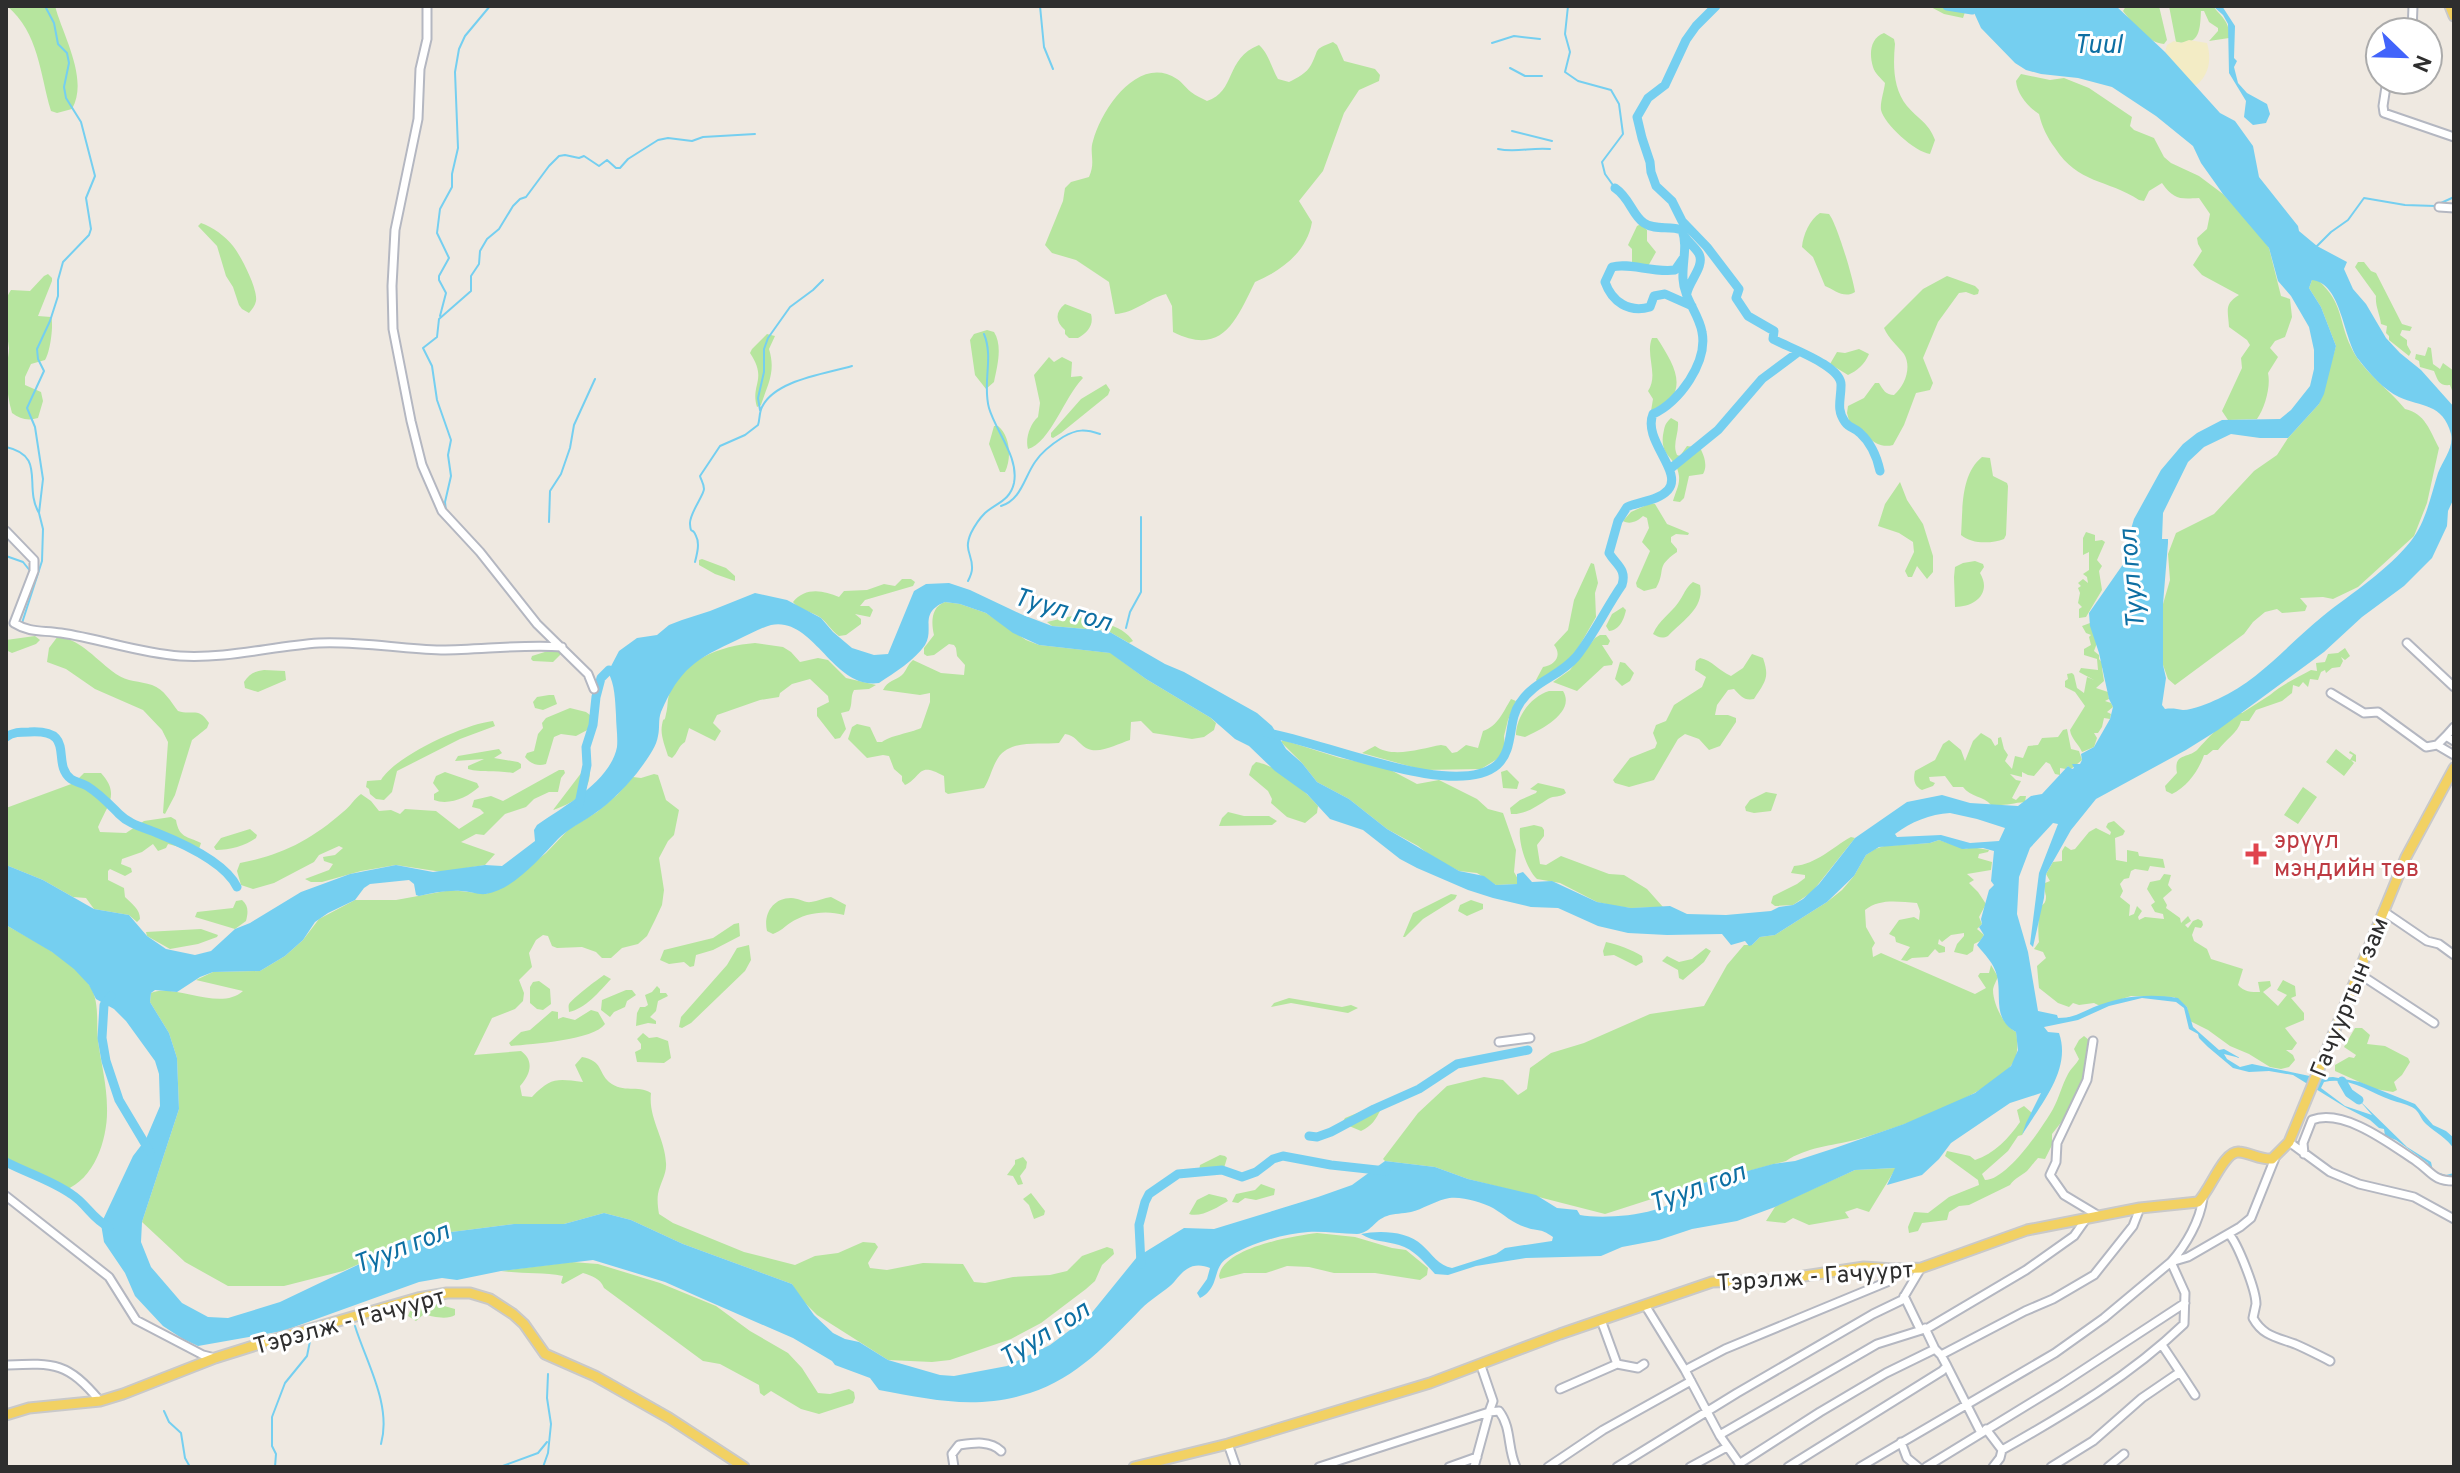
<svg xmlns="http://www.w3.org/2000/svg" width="2460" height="1473" font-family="Overpass,sans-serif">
<rect width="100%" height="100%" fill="#efe9e1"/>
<path fill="#b6e59e" d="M 7,6 L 55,6 C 63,36 89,79 72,109 L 57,113 L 51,111 C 40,74 39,33 7,6 Z
M 1929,6 L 1958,6 L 1965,12 L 1963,18 L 1944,14 Z
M 2126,6 L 2159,6 L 2167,40 L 2164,44 C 2148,43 2133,24 2123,11 Z
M 2169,6 L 2213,6 C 2222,18 2230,21 2229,38 L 2209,41 L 2218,31 L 2218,28 L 2209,22 L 2204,11 L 2201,11 C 2200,27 2201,47 2176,42 Z
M 1884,33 L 1894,39 L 1895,44 C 1893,65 1893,89 1907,106 C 1918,119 1929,123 1935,140 L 1930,154 C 1915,152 1884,124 1881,110 C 1880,102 1884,92 1885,83 C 1881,78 1875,74 1873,67 C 1869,54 1870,38 1884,33 Z
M 1333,42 L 1337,45 L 1344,61 L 1375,69 L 1380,75 L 1379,81 L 1359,90 L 1344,113 L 1323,171 L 1299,201 L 1312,222 C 1307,252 1281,271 1255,282 C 1236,320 1223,357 1173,332 L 1172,306 L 1166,294 C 1147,299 1135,313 1115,314 L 1109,282 L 1076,260 L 1052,253 L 1045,245 L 1063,201 L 1065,188 L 1071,182 L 1089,177 C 1096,162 1089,153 1093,141 C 1102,108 1139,54 1177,79 C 1182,82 1186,88 1191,92 C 1196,96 1202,98 1207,101 C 1236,92 1225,58 1259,45 C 1269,54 1271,67 1278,79 L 1289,82 C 1297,78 1307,73 1311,65 C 1320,49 1312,50 1333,42 Z
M 2021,74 L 2050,80 L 2064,78 L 2089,88 L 2132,117 L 2130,126 L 2134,130 L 2154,138 L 2164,157 L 2171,163 L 2199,176 L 2223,194 L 2261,236 L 2269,248 L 2281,296 L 2290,299 L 2292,317 L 2285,337 L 2275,341 L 2270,348 L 2278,357 L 2268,373 C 2271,386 2265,408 2257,419 L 2228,420 L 2222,411 L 2242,368 L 2241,358 L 2250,345 L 2247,340 L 2229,327 C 2228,310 2224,304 2239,295 L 2202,275 L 2193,265 L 2202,251 L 2198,244 L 2197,238 L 2207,229 L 2210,214 L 2199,198 C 2180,199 2174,200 2162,183 L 2149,191 L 2144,201 L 2139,200 C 2107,179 2078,184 2055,148 C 2047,137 2042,127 2039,114 C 2028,107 2017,94 2016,81 Z
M 1820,213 L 1829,214 C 1837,224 1853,278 1855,292 C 1844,299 1835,290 1825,286 L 1813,257 L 1802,247 C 1803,235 1810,219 1820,213 Z
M 201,223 C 213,227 225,236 233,246 C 241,256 258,289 256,301 C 255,306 252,309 249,313 L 242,309 L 239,305 L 233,287 L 226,276 L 217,246 L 198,226 Z
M 1641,224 L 1647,230 L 1647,241 L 1656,252 L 1647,268 L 1639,267 L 1632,262 L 1632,249 L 1628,245 L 1637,226 Z
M 2358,262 L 2364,262 L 2371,271 L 2376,273 L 2402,324 L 2412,327 L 2410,331 L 2402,330 L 2400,335 L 2407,340 L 2407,345 L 2411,352 L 2409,356 L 2389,340 L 2389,336 L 2386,333 L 2387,326 L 2381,324 C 2380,314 2375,306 2376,296 L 2355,267 Z
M 48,274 L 52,278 L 52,281 L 38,316 L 51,317 C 54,324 50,353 45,360 L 31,364 L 25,377 L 25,385 L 41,392 L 43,401 L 38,418 C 28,421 20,419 12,413 C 8,399 6,383 7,368 C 7,361 9,354 9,348 C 7,331 0,305 11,290 L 30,291 L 44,276 Z
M 1947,276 L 1975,286 L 1979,290 L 1978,294 L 1974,295 L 1966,292 L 1959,293 L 1938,322 L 1923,358 L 1933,383 L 1930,390 L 1916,393 L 1904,425 L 1893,445 C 1875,450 1865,432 1850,424 L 1847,413 L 1848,406 L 1864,398 L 1875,383 L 1879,383 C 1883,390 1886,395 1894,395 C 1905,386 1912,367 1904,354 C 1897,345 1889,339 1884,328 L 1923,289 Z
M 2312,280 L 2318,280 C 2344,304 2338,320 2351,347 C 2361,370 2389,389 2405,409 C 2425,413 2430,431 2439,448 L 2427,503 L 2414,536 L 2358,587 L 2333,599 L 2323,597 L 2300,598 L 2307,606 L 2305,611 L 2282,613 L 2277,609 L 2265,612 L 2253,622 L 2244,634 L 2175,685 L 2168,679 L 2163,665 L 2163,604 L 2170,580 L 2168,554 L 2176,533 L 2214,514 L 2254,471 L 2277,455 L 2288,438 L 2319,404 L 2336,346 L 2321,307 L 2309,288 Z
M 1065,304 L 1091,314 C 1094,325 1088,332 1078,338 L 1069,338 L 1065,334 L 1065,330 C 1055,321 1055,312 1065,304 Z
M 987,330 L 994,332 C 1003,346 997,367 994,382 L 986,389 L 975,375 L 970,340 L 974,334 Z
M 767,334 L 775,336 L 769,349 C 776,372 768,383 761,405 L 757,407 C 750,384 768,380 750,353 L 752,349 Z
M 1652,338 L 1657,338 C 1675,366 1691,392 1655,412 L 1651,411 L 1653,399 L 1648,391 C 1659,375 1645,355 1652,338 Z
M 2428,347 L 2431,348 L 2433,364 L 2440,369 L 2443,363 L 2454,371 L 2454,396 L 2450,385 C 2439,386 2438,381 2434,371 L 2420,367 L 2419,361 L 2415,359 L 2416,354 L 2425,356 Z
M 1859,349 L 1869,354 C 1865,364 1857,371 1848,375 L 1830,364 L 1837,352 L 1845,353 Z
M 1049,357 L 1054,362 L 1062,357 L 1072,362 L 1071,377 L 1081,376 L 1083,378 C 1065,396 1050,443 1028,449 C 1025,439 1030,424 1038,417 L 1040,403 L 1034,375 Z
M 1106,384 L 1110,390 L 1108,395 L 1061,433 L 1053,438 L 1051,437 L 1051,433 L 1081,399 Z
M 1671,418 L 1678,422 C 1679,434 1672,444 1677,455 L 1680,456 L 1687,446 L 1700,448 C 1704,455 1708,466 1703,474 L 1689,476 L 1684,498 L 1680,502 L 1673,501 C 1675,493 1680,485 1679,476 C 1677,457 1660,458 1663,435 C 1665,426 1664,425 1671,418 Z
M 994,426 L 998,426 C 1010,436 1012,457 1005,472 L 1000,472 L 989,444 Z
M 1982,457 L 1990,458 L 1993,476 L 2007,483 L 2008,486 L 2006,535 L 2004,539 C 1991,544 1971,544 1961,535 C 1963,510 1960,475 1982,457 Z
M 1900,482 L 1907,500 L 1923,524 L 1933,556 L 1933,572 L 1927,579 L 1917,566 L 1912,577 L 1908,577 L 1905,571 L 1914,552 L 1913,542 L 1899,533 L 1878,526 L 1885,504 Z
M 1651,503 L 1655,504 L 1667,524 L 1689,533 L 1688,535 L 1676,534 L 1671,537 L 1671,542 L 1677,549 L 1677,552 C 1654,568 1667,569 1656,588 L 1644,591 L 1637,587 L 1636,583 L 1650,551 L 1642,542 L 1649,528 L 1647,518 L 1643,516 C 1638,521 1630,525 1623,521 L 1631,512 Z
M 2086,532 L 2095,535 L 2095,541 L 2102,540 L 2105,542 L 2097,560 L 2102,566 L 2099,571 L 2102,590 L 2086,617 L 2079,618 L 2079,609 L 2082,607 L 2078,603 L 2080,593 L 2078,588 L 2081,586 L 2078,583 L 2083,579 L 2088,583 L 2087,577 L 2083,574 L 2089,570 L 2089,552 L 2083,555 L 2083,538 Z
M 702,559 L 726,568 L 735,576 L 735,581 L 715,574 L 699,565 L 699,560 Z
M 1975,561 L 1983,564 L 1984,567 L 1980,573 C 1992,593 1975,607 1955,607 L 1954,577 L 1955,567 L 1963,563 Z
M 1591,563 L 1594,564 L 1598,583 L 1595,593 L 1596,617 L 1577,650 L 1564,665 L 1537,681 L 1536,680 L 1543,667 C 1556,665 1562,655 1554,645 L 1568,630 L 1574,600 Z
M 902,579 L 911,579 L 915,582 L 913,586 L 865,600 L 860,606 L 869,606 L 873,610 L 870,617 L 855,614 L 861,619 L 861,624 L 846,635 L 839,636 C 830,630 827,621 818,616 C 809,611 799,610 793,602 C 805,587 823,590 839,597 L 844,591 L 867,590 L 884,584 L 895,586 Z
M 1693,582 L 1700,585 C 1705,608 1682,621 1668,636 C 1662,639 1658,637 1653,634 C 1659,620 1670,614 1678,603 C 1684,595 1685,588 1693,582 Z
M 945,602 L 960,604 L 986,613 L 1026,640 L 1039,645 L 1111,653 L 1146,679 L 1211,718 L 1216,723 L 1214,730 L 1204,737 L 1192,739 L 1153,733 L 1141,721 L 1131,722 L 1130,740 C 1117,744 1099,755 1086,748 C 1078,743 1075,735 1065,734 L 1059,743 C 1039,745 1011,739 998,758 C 992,767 990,779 984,788 L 948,794 L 945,792 L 944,776 C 917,761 923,776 905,785 L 902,781 L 902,776 L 894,769 L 889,756 L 883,755 L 867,758 L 848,739 L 852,727 L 857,724 L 870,727 L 877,742 L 882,742 C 889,736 910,733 921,728 L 930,702 L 930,693 L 920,695 L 883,690 C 888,680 895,681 902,675 C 907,670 907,665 913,660 L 941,673 L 964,675 L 965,665 L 957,656 L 956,648 L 954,645 L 949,644 L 934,655 L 927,656 L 924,654 L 924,648 L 934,635 C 931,622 931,607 945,602 Z
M 1623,607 L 1626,610 C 1624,619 1620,630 1609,631 L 1606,626 L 1612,614 Z
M 1072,616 C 1090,619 1123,624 1133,641 L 1129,643 L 1108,631 L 1052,626 L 1047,622 Z
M 2090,623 L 2097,643 L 2094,651 L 2099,655 L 2099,659 L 2105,666 L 2102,668 L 2104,681 L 2096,688 L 2108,692 L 2109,699 L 2105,701 L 2111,703 L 2113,707 L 2107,712 L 2111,714 L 2110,719 L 2104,718 L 2102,727 L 2098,733 L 2094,733 L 2097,738 L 2094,747 L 2082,752 C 2079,744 2071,739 2070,730 L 2085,706 L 2075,692 L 2065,687 L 2065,681 L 2068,679 L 2067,674 L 2072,673 L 2074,675 L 2077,688 L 2084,693 L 2087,677 L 2094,680 L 2079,672 L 2081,668 L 2098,670 L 2097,659 L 2084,655 L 2084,649 L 2091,645 L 2089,637 L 2091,635 L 2086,633 L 2082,626 Z
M 1600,635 L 1606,635 L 1610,641 L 1608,645 L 1602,645 L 1613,662 L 1612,665 L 1604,666 L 1577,691 L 1553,682 L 1570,670 L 1595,638 Z
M 35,636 L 40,640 L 36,644 L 12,653 L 6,650 L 6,640 Z
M 58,636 C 83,641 96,660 116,674 C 127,682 140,681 152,685 C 164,689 171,702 178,711 C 192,716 198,706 209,723 L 207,728 L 192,740 L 175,795 L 165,814 L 163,813 L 168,742 L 162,730 L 143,710 L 95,689 L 66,669 L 47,662 L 49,648 Z
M 755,643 L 783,647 L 791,652 L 800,662 L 818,658 L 828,660 L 846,678 L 876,685 L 869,689 L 854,690 C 850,697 853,704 849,711 L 841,713 L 846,729 L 840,738 L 835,739 L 817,716 L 817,708 L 829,702 L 828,696 L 810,679 L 792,684 L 780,693 L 779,697 L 760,700 L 717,715 L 713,723 L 721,731 L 715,741 L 689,728 L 685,742 C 678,746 678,753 672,758 L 668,756 C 665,746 660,735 662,725 C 664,714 664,725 666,714 C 668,707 667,702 669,695 C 683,659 720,646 755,643 Z
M 2345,648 L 2350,656 L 2345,660 L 2341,657 L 2343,661 L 2340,667 L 2332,668 L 2326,673 L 2325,670 L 2321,672 L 2318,680 L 2310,679 L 2308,687 L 2303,682 L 2299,687 L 2293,685 L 2292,693 L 2282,701 L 2256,710 L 2249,721 L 2241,721 C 2238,733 2225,740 2218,750 L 2213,750 L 2207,755 L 2204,755 C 2199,770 2187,787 2172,794 L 2166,791 L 2165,786 L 2177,773 C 2173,752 2189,759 2198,749 C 2206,740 2215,730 2225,723 C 2230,719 2234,720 2239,713 L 2242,713 L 2270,695 C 2281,685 2298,677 2311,670 L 2317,671 L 2316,663 L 2325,662 L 2328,654 L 2338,653 Z
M 548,651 L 560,651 L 562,653 L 553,662 L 533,661 L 531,659 L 532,656 Z
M 1752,654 L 1763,658 C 1770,678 1765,682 1754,699 C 1744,701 1741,696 1734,689 L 1728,690 L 1717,705 L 1715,715 L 1728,715 L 1736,718 L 1736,722 L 1720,746 L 1709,750 L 1699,739 L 1685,734 L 1678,739 L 1654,780 L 1629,787 L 1615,783 L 1613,780 L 1630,758 L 1655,748 L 1657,743 L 1653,733 L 1656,725 L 1666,721 L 1674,705 L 1702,687 L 1706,677 L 1695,670 L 1696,661 L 1700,658 C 1712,660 1719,671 1731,676 L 1743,668 Z
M 1620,662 L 1625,663 L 1634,673 L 1630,681 L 1622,686 L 1615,679 Z
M 264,670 L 285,671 L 286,680 L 258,692 L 245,688 L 244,682 C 249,674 255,671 264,670 Z
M 1549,691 L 1563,691 C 1576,712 1541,730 1525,737 L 1516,735 C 1516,716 1532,696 1549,691 Z
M 549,695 L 554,695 L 557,704 L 543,710 L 535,708 L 533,702 L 537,697 Z
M 1511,699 L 1516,701 L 1508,720 L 1504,736 L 1505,748 L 1502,756 L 1481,769 L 1423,770 L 1362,753 L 1375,746 C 1393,759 1422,748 1441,745 L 1446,746 L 1452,753 L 1457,752 L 1466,745 L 1478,748 L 1483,731 C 1498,726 1503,712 1511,699 Z
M 570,708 L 586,712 L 594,718 L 591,728 L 576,736 L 561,734 L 554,737 L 546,764 C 537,767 530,763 525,757 L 527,753 L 534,751 L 538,734 L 543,728 L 542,723 L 546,718 Z
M 493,721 L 495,726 L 460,739 L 397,771 L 392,792 L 384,800 L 376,799 L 370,794 L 369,789 L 366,787 L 367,781 L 381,780 C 395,756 465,724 493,721 Z
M 2067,729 L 2071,749 L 2079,751 L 2082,760 L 2071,769 L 2068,766 L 2066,769 L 2060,768 L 2060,775 L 2055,774 L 2050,764 L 2046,762 L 2034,776 L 2028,775 L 2022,772 L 2022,777 L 2010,774 L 2016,780 L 2021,781 L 2012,798 L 2016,800 L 2020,796 L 2026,796 L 2025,802 C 2012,803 2006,806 1991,805 C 1984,796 1970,797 1963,787 L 1953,787 L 1945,776 L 1929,777 L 1930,781 L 1935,783 L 1933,786 L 1922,790 C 1914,786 1913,779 1915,771 L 1935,760 L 1943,744 L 1949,740 L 1961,750 L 1965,761 L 1973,741 L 1981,733 L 1991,739 L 1995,746 L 1998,744 L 1998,738 L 2001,737 L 2004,749 L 2008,755 L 2005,761 L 2012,769 L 2015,756 L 2023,758 L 2028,746 L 2038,745 L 2042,738 L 2058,737 L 2063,730 Z
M 1283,740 L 1340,758 L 1385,767 L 1417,784 L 1439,780 L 1477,799 L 1488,809 L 1503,813 L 1516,850 L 1514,872 L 1519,881 L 1518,884 L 1496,885 L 1477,873 L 1459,871 L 1435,859 L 1418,846 L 1387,829 L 1349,799 L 1317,782 L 1302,763 L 1281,742 Z
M 499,749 L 502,753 L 494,758 L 518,762 L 521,764 L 521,768 L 513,773 C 497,770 482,773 468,769 L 468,766 L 484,759 L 455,761 L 458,756 Z
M 2336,749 L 2350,760 L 2353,755 L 2349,753 L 2350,751 L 2356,755 L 2356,762 L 2351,760 L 2354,763 L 2344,776 L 2326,762 Z
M 1256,762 C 1279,766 1303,789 1318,806 L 1317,813 L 1305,823 L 1287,817 L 1271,803 L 1272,799 L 1268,791 L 1249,775 L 1252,766 Z
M 585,768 L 590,771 C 590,794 573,803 553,810 Z
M 559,770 L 564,770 L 565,773 L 561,778 L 558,792 L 549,792 L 534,799 L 526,807 L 505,814 L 484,835 L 476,834 L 461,842 L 495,854 L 485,865 L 442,872 L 396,865 L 361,871 L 322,882 L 311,882 L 305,879 L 329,870 L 333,864 L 324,861 L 323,857 L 335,855 L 343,848 L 339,846 L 319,855 L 314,862 L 274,883 L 253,889 L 241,885 L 237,871 L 240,863 C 282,855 311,840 343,812 C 350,807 354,799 361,794 L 371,801 L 379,811 L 391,810 L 400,814 L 405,809 L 436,811 L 459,829 L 484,813 L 480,809 L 472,807 L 474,800 L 491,796 L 503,801 Z
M 1507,770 L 1519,782 L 1517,789 L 1503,788 L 1501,772 Z
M 445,772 L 477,783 L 479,787 C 468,797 449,806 434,800 L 434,794 L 439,791 L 433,783 L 436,776 Z
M 84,773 L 101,773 C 120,794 108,804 98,827 L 100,832 L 126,833 L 144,821 L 171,817 L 176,820 C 179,838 187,836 201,843 L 198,852 C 187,851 179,846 168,844 L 166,848 L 158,851 L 153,844 L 142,852 L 122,859 L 121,864 L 131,868 L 132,872 L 125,876 L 110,869 L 108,871 L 108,880 L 124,888 L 125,897 C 132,904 140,909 140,919 L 137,922 L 129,915 L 94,909 L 86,898 L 73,897 L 43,880 L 6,865 L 6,808 L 74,783 Z
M 654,774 L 658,775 L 666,800 L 679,810 L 674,835 L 668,841 L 659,858 L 664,890 L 662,905 L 655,920 L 647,936 L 638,944 L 622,948 L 611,958 L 602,958 L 596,952 L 582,947 L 557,948 L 552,946 L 548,936 L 543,935 L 536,940 L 529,953 L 532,967 L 519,980 L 524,993 L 523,1001 L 515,1009 L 492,1018 L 474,1055 L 521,1051 C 535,1061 530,1075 520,1086 L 522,1096 L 532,1097 C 551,1077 557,1079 583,1082 L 575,1065 L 582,1057 C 603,1061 598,1072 609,1082 C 624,1094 637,1084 651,1093 C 648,1118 665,1138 666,1163 C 667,1174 660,1183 658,1194 C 657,1200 658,1208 659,1214 L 673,1223 L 744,1252 L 795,1265 L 815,1256 L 838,1253 L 863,1242 L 875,1243 L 878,1247 L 868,1263 L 870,1268 L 887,1270 L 923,1263 L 963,1264 L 974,1282 L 985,1283 L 1013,1277 L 1050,1275 L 1067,1271 L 1082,1256 L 1107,1247 L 1113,1249 L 1114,1254 L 1102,1265 L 1095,1281 L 1086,1289 L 1041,1323 L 1011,1339 L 950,1360 L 932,1362 L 888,1360 L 817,1315 L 799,1297 L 792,1284 L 683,1244 L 631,1220 L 604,1213 L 564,1224 L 514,1224 L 420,1236 L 383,1250 L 368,1260 L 343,1271 L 284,1286 L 228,1286 L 185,1262 L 142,1222 L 179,1109 L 177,1058 L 169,1033 L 150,1002 L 151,993 C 175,983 220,1012 243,991 L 196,980 L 213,972 L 260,971 L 285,956 L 303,940 L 319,919 L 355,900 L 396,900 L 451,890 L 486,894 L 506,885 L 546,853 L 569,829 L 597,812 L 617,795 L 633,777 L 641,778 Z
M 1538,783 L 1564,789 L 1566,793 C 1559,798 1555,795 1548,799 C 1537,806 1525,815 1511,814 L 1510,808 L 1520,800 L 1536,793 L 1537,791 L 1530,789 Z
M 2303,787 L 2317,797 L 2298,824 L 2284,815 Z
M 1766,792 L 1777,794 L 1771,811 L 1754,813 L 1746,811 L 1745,807 L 1750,800 Z
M 1228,812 L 1244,816 L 1269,816 L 1277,821 L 1272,825 L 1219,826 L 1222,818 Z
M 2114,821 L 2125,831 L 2123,835 L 2115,838 L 2116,860 L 2127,862 L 2127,850 L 2138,852 L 2139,856 L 2163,859 L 2165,868 L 2150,866 L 2148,871 L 2135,869 L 2131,871 L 2129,878 L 2124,879 L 2120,884 L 2123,891 L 2120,897 L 2130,905 L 2129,916 L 2134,914 L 2137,906 L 2142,911 L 2138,917 L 2139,920 L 2145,917 L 2164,919 L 2163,914 L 2155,912 L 2151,905 L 2155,902 L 2147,889 L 2150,882 L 2160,880 L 2164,874 L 2171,875 L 2168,885 L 2172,890 L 2163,898 L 2167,905 L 2166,908 L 2180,918 L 2181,923 L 2188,916 L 2191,921 L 2185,925 L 2188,928 L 2193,921 L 2198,919 L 2202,921 L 2203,925 L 2201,928 L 2195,927 L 2192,935 L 2194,941 L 2207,949 L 2211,959 L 2243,969 L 2238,985 C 2244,992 2251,992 2260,992 L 2258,982 L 2270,981 L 2271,986 L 2263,992 L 2278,1006 L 2287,995 L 2277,990 L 2283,980 L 2295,986 L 2296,996 L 2291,998 L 2304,1013 L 2304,1020 L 2285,1028 L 2297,1043 L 2292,1050 L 2286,1050 L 2293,1055 L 2295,1060 L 2289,1067 L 2281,1069 L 2270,1067 L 2249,1054 L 2230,1046 L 2208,1030 L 2190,1021 L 2187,1007 L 2174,997 L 2131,996 L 2100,1006 L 2094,1003 L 2079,1005 L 2073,1003 L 2069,1007 L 2058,1003 L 2039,988 L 2037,966 L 2046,958 L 2043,952 L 2034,949 L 2039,942 C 2038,933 2038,918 2040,909 C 2043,902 2046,905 2046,896 C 2045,892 2044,888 2045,883 L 2050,881 L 2046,874 L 2053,862 L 2062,861 L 2062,851 L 2065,846 L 2071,850 L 2075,849 L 2089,832 L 2096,828 L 2110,835 L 2111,832 L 2106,827 L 2108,823 Z
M 1534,825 L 1542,827 L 1544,830 L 1544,836 L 1537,845 L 1540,864 L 1546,865 L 1561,856 L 1609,874 L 1624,875 L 1647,889 L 1663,907 L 1631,908 L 1615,906 L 1597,902 L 1560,883 L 1537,879 C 1526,869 1518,841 1520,828 Z
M 250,829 L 257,835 L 256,838 C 245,846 230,850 216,850 L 214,847 L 221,838 Z
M 1851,837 L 1855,838 L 1812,892 L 1793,905 L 1775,906 L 1771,903 L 1773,896 L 1797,884 L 1805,878 L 1805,875 L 1791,873 L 1794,866 C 1817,864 1831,848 1851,837 Z
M 1939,840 L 1966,849 L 1971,847 L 1989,850 L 1988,852 L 1979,854 L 1978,858 L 1992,862 L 1991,870 L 1967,874 L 1974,880 L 1969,883 L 1978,892 L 1986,904 L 1979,917 L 1982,924 L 1977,929 L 1984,935 L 1980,941 L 1974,944 L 1973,951 L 1967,955 L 1954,952 L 1957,944 L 1964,936 L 1964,933 L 1951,935 L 1942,942 L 1939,939 L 1938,944 L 1945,947 L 1945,952 L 1939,953 L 1935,949 L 1928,957 L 1912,958 L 1907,961 L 1901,960 L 1910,947 L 1896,942 L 1895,937 L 1889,934 L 1899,920 L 1914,917 L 1919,920 L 1920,911 L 1917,903 C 1899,902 1880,898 1865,910 L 1866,927 L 1875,943 L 1872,948 L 1873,957 L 1881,953 L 1975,994 L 1986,988 L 1978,976 L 1980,973 L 1989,973 L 1991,965 L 1998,977 C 1997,979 1993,987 1993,990 C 1993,1004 2004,1026 2016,1032 C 2018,1045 2019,1056 2010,1067 C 1982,1098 1896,1129 1855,1140 C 1831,1146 1807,1147 1786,1161 L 1689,1187 L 1605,1214 L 1468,1179 L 1435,1167 L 1385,1161 L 1383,1159 L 1418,1113 L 1447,1086 L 1484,1077 L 1503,1080 L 1518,1095 L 1527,1089 L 1530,1068 L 1551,1053 L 1584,1043 L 1650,1014 L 1704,1006 L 1727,965 L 1744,945 L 1752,945 L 1760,937 L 1775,935 L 1827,902 L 1842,890 L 1854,876 L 1866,855 L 1875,849 L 1884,846 L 1930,843 Z
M 1451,894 L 1457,895 L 1455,899 L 1423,919 L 1405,937 L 1403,937 L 1413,913 Z
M 831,897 L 846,905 L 844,915 C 827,910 806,912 790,923 C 784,927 781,931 773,934 L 767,931 C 763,914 773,898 791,898 C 799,898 804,903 811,902 C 818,901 824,898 831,897 Z
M 242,900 C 249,906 248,913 246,921 L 235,929 L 195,917 L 197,912 L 233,908 L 236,901 Z
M 1471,900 L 1483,904 L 1483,909 L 1467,916 L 1458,911 L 1460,905 Z
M 739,923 L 740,936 L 713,950 L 696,955 L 694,966 L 690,967 L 684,962 L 669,964 L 660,960 L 664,950 L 713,938 L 734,924 Z
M 6,925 C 35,942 71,958 90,986 C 100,1002 96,1023 98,1041 C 101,1063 107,1085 107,1108 C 108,1138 95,1179 65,1190 L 6,1167 Z
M 201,929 L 218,935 L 217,937 L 198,944 L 170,949 L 147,936 L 146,932 Z
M 1606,942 C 1617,944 1632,950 1642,956 L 1643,962 L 1636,966 L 1614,955 L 1604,956 L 1603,951 Z
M 749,945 L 751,960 L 745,971 L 691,1023 L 682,1028 L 679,1027 L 681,1017 L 727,965 L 737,948 Z
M 1706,948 L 1711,951 L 1704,962 L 1683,980 L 1679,978 L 1678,970 L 1662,961 L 1667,956 L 1679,962 L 1692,959 Z
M 604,975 L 611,979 C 600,991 585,1009 569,1012 C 569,1009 568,1007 569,1004 C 573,998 598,979 604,975 Z
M 539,981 L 550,989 L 551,1004 L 543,1010 L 537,1009 L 530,1003 L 530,987 L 533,982 Z
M 657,986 L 660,989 L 660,993 L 666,993 L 668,996 L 658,1001 L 656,1011 L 650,1017 L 656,1021 L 656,1024 L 648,1023 L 636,1026 L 637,1013 L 640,1007 L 645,1007 L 648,1005 L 645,995 L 652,992 Z
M 626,990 L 632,990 L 636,995 L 627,1001 L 625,1007 L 614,1012 L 610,1017 L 601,1010 L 602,1000 Z
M 1289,998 L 1342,1007 L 1351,1005 L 1358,1008 L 1348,1013 L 1291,1003 L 1271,1007 L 1274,1003 Z
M 591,1010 L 598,1012 L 605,1024 C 594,1040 532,1044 511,1046 L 509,1043 L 521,1032 L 530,1030 L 552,1011 L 558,1012 L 558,1019 L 563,1017 L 575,1020 Z
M 2355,1028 L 2362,1028 L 2370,1035 L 2367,1044 L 2385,1046 L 2408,1058 L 2410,1062 L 2402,1075 L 2394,1082 L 2397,1090 L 2393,1092 L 2375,1089 L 2335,1071 L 2335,1065 L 2349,1057 L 2354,1058 L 2356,1055 L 2344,1047 Z
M 643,1033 L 649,1038 L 657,1037 L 668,1041 L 671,1058 L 664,1063 L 637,1062 L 635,1052 L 641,1049 L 641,1044 L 637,1039 Z
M 2084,1036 L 2089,1040 L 2083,1077 L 2063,1120 L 2052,1134 L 2052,1145 L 2045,1159 L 2038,1158 C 2034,1162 2031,1167 2027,1171 C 2021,1176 2015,1178 2010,1185 L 1969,1205 L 1959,1206 L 1949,1212 L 1947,1220 L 1922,1223 L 1918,1231 L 1909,1233 L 1908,1227 L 1914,1212 L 1928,1213 L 1949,1197 L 1979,1185 L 1978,1180 L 1945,1156 L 1947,1151 L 1970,1156 L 1975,1160 C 1994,1154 2009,1138 2020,1122 L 2017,1110 L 2024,1106 L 2032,1113 L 2022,1135 L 2018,1136 L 2008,1151 L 1982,1174 L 1985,1180 C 2007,1180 2042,1128 2053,1109 C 2059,1098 2062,1085 2068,1074 C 2071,1068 2076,1065 2079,1059 L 2074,1049 L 2079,1040 Z
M 1377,1105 L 1381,1109 C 1376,1119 1372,1126 1361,1131 L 1342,1123 L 1345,1118 Z
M 1220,1155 L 1225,1156 L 1227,1158 L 1224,1168 L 1199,1171 L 1200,1165 Z
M 1023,1157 L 1027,1162 L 1026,1168 L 1020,1176 L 1023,1184 L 1018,1185 L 1013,1176 L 1007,1175 L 1015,1164 L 1015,1160 Z
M 1896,1168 L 1869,1212 L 1857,1208 L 1845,1212 L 1849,1218 L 1809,1225 L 1793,1218 L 1785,1223 L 1766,1221 L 1775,1207 L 1786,1201 L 1855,1170 Z
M 1261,1184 L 1275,1189 L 1274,1195 L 1256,1200 L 1245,1198 L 1238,1203 L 1232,1202 L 1236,1194 L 1255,1190 Z
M 1031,1193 L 1045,1211 L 1044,1215 L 1034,1219 L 1029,1205 L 1023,1199 Z
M 1209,1194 L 1226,1198 L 1228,1201 C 1218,1207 1201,1218 1189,1214 L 1197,1200 Z
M 1317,1233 L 1355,1237 L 1392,1248 L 1406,1250 L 1428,1268 L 1427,1275 L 1420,1280 L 1375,1273 L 1334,1273 L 1309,1267 L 1287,1266 L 1266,1273 L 1244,1273 L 1220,1279 L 1219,1276 C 1223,1248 1292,1236 1317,1233 Z
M 572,1262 L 598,1264 L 660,1283 L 716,1306 L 750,1331 L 788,1353 L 802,1368 L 818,1393 L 830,1394 L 849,1389 L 854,1392 L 855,1398 L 853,1403 L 819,1414 L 801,1409 L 771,1391 L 764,1396 L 760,1393 L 759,1385 L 720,1364 L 703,1361 L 604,1288 C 600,1278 592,1276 583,1273 L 563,1284 L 561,1283 L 563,1276 C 542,1272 522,1274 501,1271 Z
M 437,1304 L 455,1309 L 455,1315 C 448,1320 432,1317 424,1314 L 416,1321 L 408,1316 L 410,1311 Z"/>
<path fill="#f3ecc5" d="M 2189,40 L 2207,43 C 2212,60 2209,76 2195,86 L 2165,52 L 2167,45 L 2174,41 L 2181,43 Z"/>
<path fill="#75cff0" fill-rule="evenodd" d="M 1971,6 L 2116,6 L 2165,52 L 2220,113 L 2235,121 L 2253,146 L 2259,177 L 2298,226 L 2299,231 L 2317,246 L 2347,262 L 2344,269 L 2353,289 L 2366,304 L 2386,338 L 2400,353 L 2421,370 L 2454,407 L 2454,498 L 2448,511 L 2447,526 L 2432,558 L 2404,586 L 2362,617 L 2324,652 L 2218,730 L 2186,750 L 2096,799 L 2071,830 L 2046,874 L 2044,898 L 2033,947 L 2030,944 L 2039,873 L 2058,824 L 2053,823 L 2030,848 L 2019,877 L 2017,914 L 2028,952 L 2038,1011 L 2057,1015 L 2058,1018 C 2074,1018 2080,1013 2094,1007 C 2120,996 2150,993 2178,998 L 2187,1007 L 2193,1027 L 2219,1050 L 2224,1049 L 2240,1058 L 2224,1054 L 2227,1059 L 2240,1067 L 2252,1064 L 2319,1078 L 2333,1077 L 2360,1082 L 2415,1104 L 2433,1125 L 2446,1131 L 2454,1138 L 2454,1149 C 2447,1138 2436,1133 2426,1124 C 2421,1120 2420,1113 2415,1109 C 2408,1104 2399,1103 2391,1100 C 2369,1092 2349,1076 2324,1082 L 2321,1088 L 2345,1106 L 2372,1115 L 2359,1100 L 2360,1101 L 2407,1147 L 2431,1162 L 2433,1171 L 2446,1175 L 2454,1173 L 2454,1178 L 2441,1177 L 2431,1172 L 2428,1163 L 2396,1140 L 2385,1136 L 2384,1129 L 2379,1128 L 2370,1120 L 2345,1107 L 2293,1075 L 2269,1071 L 2249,1072 L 2233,1068 L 2208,1047 L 2199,1038 L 2198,1034 L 2189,1029 L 2184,1008 L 2176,1002 L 2142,998 L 2109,1006 L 2078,1020 L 2044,1027 L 2048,1032 L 2059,1033 C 2072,1070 2040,1105 2022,1135 L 2026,1123 L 2041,1093 L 2010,1103 L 1951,1143 L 1939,1159 L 1922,1175 L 1887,1185 L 1895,1168 L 1855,1170 L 1775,1207 L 1737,1221 L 1692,1229 L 1659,1240 L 1622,1247 L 1601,1256 L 1526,1258 L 1476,1266 L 1448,1275 L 1435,1274 C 1424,1262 1415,1250 1399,1245 C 1386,1241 1373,1242 1361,1234 C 1379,1230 1408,1231 1422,1245 C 1432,1254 1439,1266 1452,1268 L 1496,1254 L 1505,1248 L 1552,1241 L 1553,1237 C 1539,1227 1538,1232 1525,1227 C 1514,1224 1503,1214 1493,1208 C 1480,1202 1459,1195 1445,1199 C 1433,1202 1423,1209 1411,1212 C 1403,1214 1394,1213 1387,1216 C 1374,1220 1371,1233 1357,1234 C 1340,1234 1324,1231 1308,1232 C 1282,1234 1247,1244 1226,1259 C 1212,1269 1220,1288 1200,1298 L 1197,1293 L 1207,1279 L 1210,1268 C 1203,1265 1194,1264 1187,1269 C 1180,1273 1176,1281 1170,1286 C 1160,1294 1150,1300 1141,1309 C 1108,1343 1077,1378 1030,1393 C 976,1410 933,1400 879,1390 L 870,1378 L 835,1365 L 832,1361 L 793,1338 L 701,1298 L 665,1282 L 593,1260 L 501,1271 L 457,1280 L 442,1278 L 419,1282 L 283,1331 L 198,1346 L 183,1339 L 163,1326 L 135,1296 L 125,1273 L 104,1242 L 101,1224 L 133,1156 L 146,1139 L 160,1106 L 159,1074 L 155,1061 L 126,1021 L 114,1009 L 96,999 L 89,985 L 74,969 L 52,952 L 6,925 L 6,865 L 43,880 L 94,909 L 129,915 L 147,936 L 166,949 L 195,955 L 211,951 L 235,929 L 250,923 L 301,892 L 350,874 L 396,865 L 433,872 L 485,865 L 502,866 L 535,841 L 534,830 L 537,825 C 564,806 610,782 617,747 C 618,737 616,725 616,715 C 615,700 615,685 608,672 L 619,651 L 637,638 L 657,635 L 669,625 L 682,620 L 710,611 L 755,593 L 787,600 L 821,618 L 833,632 L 852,648 L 874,655 L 888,654 L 914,591 L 926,584 L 949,583 L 970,590 L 1023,615 L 1052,626 L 1108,631 L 1165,664 L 1184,672 L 1257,713 L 1272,726 L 1286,749 L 1302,763 L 1317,782 L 1349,799 L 1387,829 L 1459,871 L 1484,876 L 1496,885 L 1517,884 L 1517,874 L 1523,872 L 1532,882 L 1552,881 L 1597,902 L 1631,908 L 1670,906 L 1687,914 L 1726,915 L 1771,911 L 1779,907 L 1793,905 L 1803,899 L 1819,884 L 1855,838 L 1907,802 L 1942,795 L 1970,803 L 2018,806 L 2031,796 L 2042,794 L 2068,766 L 2072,769 L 2074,768 L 2072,764 L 2080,764 L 2082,760 L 2081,754 L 2094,747 L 2110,719 L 2113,707 L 2109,699 L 2099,653 L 2090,626 L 2089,613 L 2126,560 L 2128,539 L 2134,519 L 2161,470 L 2183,444 L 2197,433 L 2222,420 L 2280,419 L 2291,410 L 2310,386 L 2314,369 L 2314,350 L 2309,327 L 2291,296 L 2278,281 L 2269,248 L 2223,194 L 2201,163 L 2193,146 L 2156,116 L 2112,87 L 2078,78 L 2041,74 L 2026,70 L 2015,63 L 1981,28 ZM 2312,280 C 2342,283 2343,340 2359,360 C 2369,373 2384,390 2399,397 C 2421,407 2443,403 2451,434 C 2454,448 2443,460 2438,473 C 2431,495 2426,522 2411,541 C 2387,571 2353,592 2323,616 C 2288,644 2260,680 2218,699 C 2209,703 2193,710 2183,710 C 2177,709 2172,708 2165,709 L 2162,705 L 2166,678 L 2163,665 L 2163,604 L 2168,543 L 2168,539 L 2162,539 L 2163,513 L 2188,462 L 2204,447 L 2231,434 L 2260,438 L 2288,438 L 2319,404 L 2324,394 L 2336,346 L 2321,307 L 2309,288 ZM 945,602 L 960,604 L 986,613 L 1013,633 L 1039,645 L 1110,653 L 1146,679 L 1211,718 L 1235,739 L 1249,746 L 1275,771 L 1307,794 L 1330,819 L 1363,830 L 1400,859 L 1417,868 L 1468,890 L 1493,898 L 1531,907 L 1558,908 L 1598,926 L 1628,933 L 1667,935 L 1722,934 L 1731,945 L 1745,941 L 1749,946 L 1752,945 L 1760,937 L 1775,935 L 1827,902 L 1854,876 L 1866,855 L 1879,847 L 1930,843 L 1939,840 L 1962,849 L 1983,848 L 1994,851 L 1991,881 L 1994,885 L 1989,890 L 1981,919 L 1982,924 L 1979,927 L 1984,935 L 1977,945 C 1985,955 1994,963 1997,976 C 2002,996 1992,1019 2016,1032 L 2018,1050 L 2011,1066 L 1975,1093 L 1904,1124 L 1835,1148 L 1795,1161 L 1773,1164 L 1689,1187 C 1677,1215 1606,1220 1580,1215 L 1577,1210 L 1557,1208 L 1536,1195 L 1468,1179 L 1435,1167 L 1385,1161 L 1352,1185 L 1318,1197 L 1214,1229 L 1184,1228 L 1137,1257 L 1090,1315 L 1050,1345 L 1007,1366 L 954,1376 L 940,1375 L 888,1360 L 859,1342 L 845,1339 L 833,1333 L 814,1315 L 792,1284 L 683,1244 L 631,1220 L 604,1213 L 564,1224 L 514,1224 L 420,1236 L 383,1250 L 368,1260 L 280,1302 L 228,1318 L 208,1317 L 182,1303 L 151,1267 L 141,1242 L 142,1222 L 179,1109 L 177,1058 L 169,1033 L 150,1002 L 151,993 L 155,990 L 177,992 L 200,977 L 213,972 L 260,971 L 285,956 L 303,940 L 315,922 L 328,913 L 355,900 L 364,888 L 370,884 L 409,880 L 414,884 L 416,895 L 419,896 C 433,893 447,890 461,891 C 469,891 478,895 486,894 C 514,889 539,859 558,839 C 567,830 577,825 588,818 C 606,807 623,790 637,773 C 644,763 656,749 658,736 C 660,728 658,720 661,712 C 680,668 696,659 737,640 C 748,635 760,628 771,625 C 814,616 833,690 879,683 C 894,673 915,660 925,645 C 935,629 918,613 945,602 ZM 1950,813 L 1977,819 L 2005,828 L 1999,841 L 1970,843 L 1941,835 L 1897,837 L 1895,834 C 1911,822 1930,814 1950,813 Z
M 2213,6 L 2222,6 L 2235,26 L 2234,58 L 2237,61 L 2234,67 L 2238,83 L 2247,93 L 2267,104 L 2270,114 L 2266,123 L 2253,125 L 2244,117 L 2246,101 L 2229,73 L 2228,24 L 2223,15 Z"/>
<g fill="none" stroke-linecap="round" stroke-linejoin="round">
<path stroke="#75cff0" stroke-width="2" d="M 1040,6 L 1044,47 L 1053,69
M 1568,6 L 1565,34 L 1570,52 L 1565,72 L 1578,81 L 1611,90 L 1619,104 L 1623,134 L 1602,162 L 1605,174 L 1615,188
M 1492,43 L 1514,36 L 1540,39
M 1510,68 L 1525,76 L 1542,76
M 1512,131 L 1552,141
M 1498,149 C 1516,153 1532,147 1550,149
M 2441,203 L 2454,197
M 2317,246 L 2331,232 L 2348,220 L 2364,198 L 2405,205 L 2435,206
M 440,316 L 446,293 L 439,280 L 439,276 L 449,258 L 437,233 L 440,209 L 452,187 L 452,174 L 458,148 L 455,72 L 459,49 L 465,36 L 490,6
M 760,410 L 758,398 L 764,372 L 764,349 L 768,338 L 790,307 L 813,290 L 823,280
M 6,447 C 47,456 23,486 39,513
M 1001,506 C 1021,500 1024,478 1035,462 C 1042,451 1052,444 1063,437 C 1077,429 1085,429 1100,434
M 446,511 L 445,502 L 451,476 L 448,455 L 451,440 L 437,400 L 432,366 L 423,348 L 437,337 L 439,319 L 471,291 L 471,276 L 479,264 L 480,251 L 487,239 L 499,229 L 513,206 L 520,199 L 526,197 L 549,166 L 559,156 L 565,155 L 579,158 L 584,156 L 599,166 L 607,160 L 616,168 L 620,168 L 628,159 L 658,140 L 668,138 L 692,141 L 703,137 L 755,134
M 549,522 L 550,491 L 561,474 L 570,448 L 574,425 L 595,379
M 6,556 L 23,562 L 31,572
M 695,562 C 697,554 700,543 696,536 C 692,526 691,536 690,524 C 689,514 704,495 704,489 C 704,484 701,480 700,476 L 720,446 L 745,435 L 758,425 C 760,419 759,413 762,407 C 775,380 825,374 852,366
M 968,581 C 970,577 972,573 972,569 C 973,554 963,551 971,533 C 974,527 980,518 985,513 C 996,503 1010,501 1014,483 C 1019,457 996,432 989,408 C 982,383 994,358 984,334
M 22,623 L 42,561 L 43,529 L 39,513 L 43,479 L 35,427 L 27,408 L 44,371 L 38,359 L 37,349 L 50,321 L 58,296 L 58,280 L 63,262 L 89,235 L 91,229 L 86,198 L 95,176 L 81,122 L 66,98 L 64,87 L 69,63 L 67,53 L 58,44 L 54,23 L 45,6
M 1126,628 L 1130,612 L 1141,592 L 1141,517
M 355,1326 C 366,1362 392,1405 381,1444
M 164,1411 L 169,1422 L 181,1433 L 185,1458 L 190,1467
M 275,1467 L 276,1454 L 272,1446 L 272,1417 L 285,1383 L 307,1356 L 311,1336
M 500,1467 L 538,1453 L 547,1442
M 543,1467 L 548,1453 L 551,1424 L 547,1398 L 548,1374"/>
<path stroke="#75cff0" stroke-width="9" d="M 1716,6 L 1696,26 L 1686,40 L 1665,85 L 1648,98 L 1637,117 L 1642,138 L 1650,162 L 1651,172 L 1656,186 L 1672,201 L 1682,221 L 1707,247 L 1739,289 L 1736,298 L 1748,316 L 1774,331 L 1773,339 C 1789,348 1843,366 1841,386 C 1841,399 1836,410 1845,422 C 1849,428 1855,428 1860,433 C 1871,443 1877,457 1880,471
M 1947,6 L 1972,10
M 1685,237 C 1689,243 1696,248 1699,254 C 1705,266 1689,281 1687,293
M 1684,257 L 1675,270 C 1652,273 1629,262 1612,267 L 1605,282 C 1612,302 1629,313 1650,307 L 1654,296 L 1665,294 L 1692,306
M 1670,469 L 1718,430 L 1762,379 L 1797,353
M 1267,733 C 1318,740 1455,801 1497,765 C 1515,749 1507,721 1520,703 C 1535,680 1559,677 1576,657 C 1593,636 1606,608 1622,585 C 1627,569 1616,565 1609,553 L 1618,521 L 1627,507 C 1640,501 1658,501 1668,490 C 1684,472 1642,440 1653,414 C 1679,403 1708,362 1702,332 C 1699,314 1684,299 1683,279 C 1682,262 1688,246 1682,230 C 1669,225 1656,231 1644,223 C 1632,215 1630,198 1615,188
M 6,737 C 13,732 20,732 29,732 C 78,729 50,763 71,779 C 75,782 82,783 87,786 C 100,794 109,804 119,814 C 130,825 143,827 157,833 C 182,843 225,862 237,887
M 579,804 L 587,765 L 586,747 L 593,725 L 596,697 L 601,678 L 609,670
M 111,996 L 104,1005 L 102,1038 L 106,1061 L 119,1100 L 150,1152
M 2342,1081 L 2349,1093 L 2359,1100
M 1309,1136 L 1317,1137 L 1331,1132 L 1374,1109 L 1419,1089 L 1457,1064 L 1528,1050
M 6,1162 C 27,1173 51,1180 71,1194 C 87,1204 92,1219 109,1227
M 1141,1264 L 1139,1225 L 1145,1202 L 1149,1194 L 1178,1174 L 1222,1170 L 1242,1177 L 1256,1172 L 1273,1159 L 1283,1156 L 1331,1165 L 1386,1171"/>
<g stroke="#b4b7c1" stroke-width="11">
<path id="minor" d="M 427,6 L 427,39 L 420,69 L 418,119 L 395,230 L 392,286 L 393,329 L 411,421 L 422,465 L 442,511 L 480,552 L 537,624 L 588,674 L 594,689
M 2412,32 L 2413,6
M 2387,80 L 2383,106 L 2384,113 L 2454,137
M 2439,207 L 2454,208
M 6,531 L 34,560 L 34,571 L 14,623 C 30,633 43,630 61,633 C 101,639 139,653 180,656 C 227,659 273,646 319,643 C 360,641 400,649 441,650 C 481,650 522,644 562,647
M 2407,643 L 2454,687
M 2331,693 L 2364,713 L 2378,712 L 2426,747 L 2437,745 L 2446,736
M 2454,727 L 2446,736 L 2454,741
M 2437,745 L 2454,755
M 2383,911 L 2427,941 L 2439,944 L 2454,955
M 2358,973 L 2434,1023
M 2093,1041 L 2087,1080 L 2057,1143 L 2056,1162 L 2050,1175 L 2064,1195 L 2099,1216
M 1499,1042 L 1530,1038
M 2289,1142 L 2330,1172 L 2359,1184 L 2414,1197 L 2454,1219
M 2304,1154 L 2303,1143 L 2312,1120 C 2344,1108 2390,1144 2416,1161 C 2432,1172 2433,1181 2454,1181
M 6,1196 L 109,1277 L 136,1320 L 203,1355 L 215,1358
M 2229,1234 C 2238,1244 2256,1290 2256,1304 C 2255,1309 2254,1313 2253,1318 C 2263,1336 2276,1337 2295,1344 C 2307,1349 2318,1355 2330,1361
M 1904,1296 L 1920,1329
M 1645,1305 L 1685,1370 L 1720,1436
M 1925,1328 L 1935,1349
M 1617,1364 L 1638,1368 L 1644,1364
M 6,1365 C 55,1363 67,1362 100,1401
M 1947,1366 L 1981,1433
M 1685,1370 L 1725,1349 L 1887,1282 L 1893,1269
M 2180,1372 L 2195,1395
M 1560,1389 L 1617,1364 L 1601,1320
M 1986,1429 L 2002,1450
M 1901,1442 L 1907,1458 L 1918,1467
M 1228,1444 L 1236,1467
M 1739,1463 L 1720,1436 L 1723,1433 L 1877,1344 L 1928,1328 L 2026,1270 L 2074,1236 L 2086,1219
M 1739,1464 L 1820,1412 L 1886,1373 L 1935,1349 L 1941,1355
M 954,1467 L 952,1454 L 959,1445 C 973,1443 990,1440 1001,1451
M 1319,1467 L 1489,1412 L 1493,1401 L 1481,1366
M 1449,1467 L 1477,1457
M 1474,1467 L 1489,1412 L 1499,1411 C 1512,1428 1507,1448 1516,1467
M 1548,1467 L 1603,1430 L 1691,1381
M 1617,1467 L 1737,1393 L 1873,1314 L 1902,1300 L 1921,1268
M 1690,1467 L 1727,1447
M 1788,1467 L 1942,1371 L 1947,1366 L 1941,1355 L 2025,1311 L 2053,1299 L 2094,1275 L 2133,1226 L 2140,1208
M 1860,1467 L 2055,1353 L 2104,1318 L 2171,1262 L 2188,1257 L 2240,1227 L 2251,1218 L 2275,1158
M 1926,1467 L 2060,1385 L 2185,1303
M 1993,1467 L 2000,1458 L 2002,1450 C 2066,1414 2131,1375 2184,1324 L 2185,1293 L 2171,1262 C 2186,1245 2200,1221 2203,1198
M 2051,1467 L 2093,1441 L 2142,1398 L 2180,1372 L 2162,1345
M 2108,1467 L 2124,1454"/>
</g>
<g stroke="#c9c9c9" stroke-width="13">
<path id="major" d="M 2450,6 L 2454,16
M 6,1415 L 29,1408 L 100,1401 L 123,1394 L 215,1358 L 269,1341 L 418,1298 L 447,1293 L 470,1293 L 490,1299 L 513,1314 L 524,1324 L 545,1354 L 595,1376 L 669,1418 L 744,1467
M 1134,1467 L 1228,1444 L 1430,1383 L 1560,1334 L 1712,1282 L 1777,1280 L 1864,1267 L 1893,1269 L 1921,1268 L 2027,1230 L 2140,1208 L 2198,1202 C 2210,1191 2224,1150 2239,1152 C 2251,1153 2260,1160 2272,1159 L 2289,1142 L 2406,857 L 2454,768"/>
</g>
<use href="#minor" stroke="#fff" stroke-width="7"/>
<use href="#major" stroke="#f2d163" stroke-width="9"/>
</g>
<path fill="#e0444e" stroke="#fff" stroke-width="3" d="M2252 842h8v8h8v8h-8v8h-8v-8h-8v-8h8z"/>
<g text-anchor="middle" stroke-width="6" stroke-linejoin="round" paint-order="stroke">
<g font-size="24" fill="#be3a42" stroke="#fff" text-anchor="start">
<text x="2274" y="848">эрүүл<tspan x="2274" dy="28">мэндийн төв</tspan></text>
</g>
<g font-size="24" fill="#2e2e2e" stroke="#fff">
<text transform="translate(2349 997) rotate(-68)" y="8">Гачууртын зам</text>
<text transform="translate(1815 1276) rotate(-4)" y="8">Тэрэлж - Гачуурт</text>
<text transform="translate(349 1321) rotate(-15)" y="8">Тэрэлж - Гачуурт</text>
</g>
<g font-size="26" font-style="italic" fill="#0d6fa3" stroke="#fff">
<text x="2098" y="53">Tuul</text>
<text transform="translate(2131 579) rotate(-95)" y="9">Туул гол</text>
<text transform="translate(1063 609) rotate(16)" y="9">Туул гол</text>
<text transform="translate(1697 1187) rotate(-20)" y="9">Туул гол</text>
<text transform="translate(401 1247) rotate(-21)" y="9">Туул гол</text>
<text transform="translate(1044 1333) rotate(-32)" y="9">Туул гол</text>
</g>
</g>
<rect width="2460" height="1473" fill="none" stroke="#2e2e2e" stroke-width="16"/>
<g transform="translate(2404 56) rotate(113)"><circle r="38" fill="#ffffff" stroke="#ababab" stroke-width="2"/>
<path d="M0-6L14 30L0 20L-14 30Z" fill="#4264fb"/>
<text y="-12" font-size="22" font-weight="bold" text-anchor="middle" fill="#2e2e2e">N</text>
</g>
</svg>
